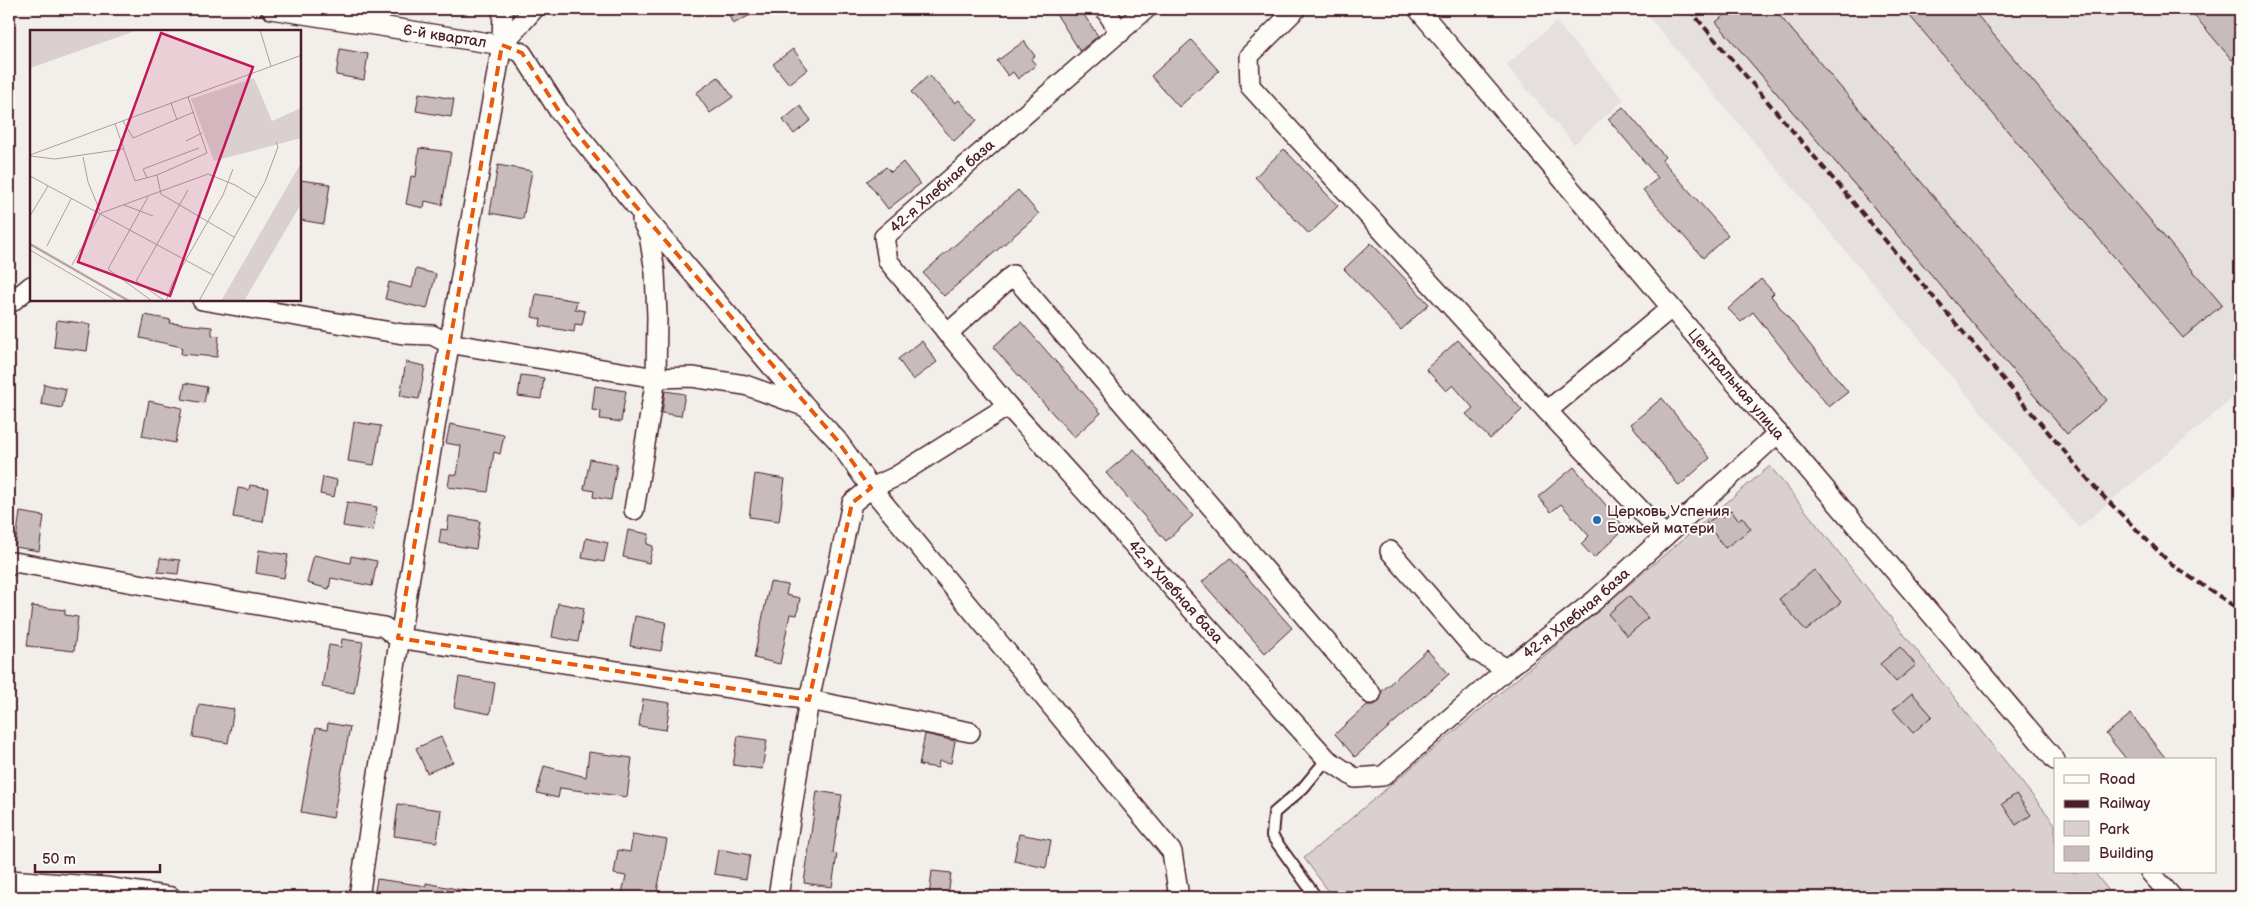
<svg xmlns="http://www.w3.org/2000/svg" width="2249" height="906" font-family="'Balsamiq Sans',sans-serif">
<rect width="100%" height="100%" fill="#f2efeb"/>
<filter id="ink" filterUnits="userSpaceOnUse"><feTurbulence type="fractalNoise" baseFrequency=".02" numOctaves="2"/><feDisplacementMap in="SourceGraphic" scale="10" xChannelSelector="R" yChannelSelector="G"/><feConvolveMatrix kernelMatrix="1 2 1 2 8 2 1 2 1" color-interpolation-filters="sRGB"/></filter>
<g filter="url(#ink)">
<path fill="#e5dfdd" d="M 1642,9 L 2240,9 L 2240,392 L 2079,528 Z
M 1556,22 L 1624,100 L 1574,144 L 1506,65 Z"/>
<path fill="#d9d0cf" stroke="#92787d" d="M 1770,466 L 2055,824 L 2055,872 L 2094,872 L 2114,897 L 1333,897 L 1304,858 Z"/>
<path fill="#c8bbbb" stroke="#4a1f2b" d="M 726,9 L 762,9 L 733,24 Z
M 1053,9 L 1080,9 L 1098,36 L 1080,51 Z
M 1732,9 L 1774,9 L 2107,400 L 2067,434 L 1716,22 Z
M 1904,9 L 1972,9 L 2222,305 L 2183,338 Z
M 2189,9 L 2240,9 L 2240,53 L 2232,60 Z
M 1191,40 L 1219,71 L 1179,107 L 1151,76 Z
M 1024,41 L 1035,56 L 1031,59 L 1036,65 L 1018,79 L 1013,72 L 1008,76 L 997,61 Z
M 340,49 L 368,54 L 364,80 L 336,75 Z
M 793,49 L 808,69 L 789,84 L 773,64 Z
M 929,75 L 955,103 L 959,100 L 977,120 L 954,141 L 911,92 Z
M 718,77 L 733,97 L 710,113 L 696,93 Z
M 419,93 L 454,99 L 451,117 L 416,111 Z
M 800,106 L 811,120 L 794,134 L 783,120 Z
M 1623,107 L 1665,157 L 1662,160 L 1728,235 L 1703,258 L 1643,190 L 1658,178 L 1608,119 Z
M 419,148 L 451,152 L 442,205 L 425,201 L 424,208 L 406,204 L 411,176 L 416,177 Z
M 1284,149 L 1338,206 L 1309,234 L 1255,177 Z
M 903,162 L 920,184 L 888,209 L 867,181 L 886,167 L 891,172 Z
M 498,165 L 532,171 L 523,219 L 490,213 Z
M 300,180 L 330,184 L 324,224 L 300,220 Z
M 1018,190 L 1039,214 L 944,296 L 923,273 Z
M 1371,243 L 1429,304 L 1401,330 L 1344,269 Z
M 416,269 L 436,274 L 427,309 L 385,299 L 389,282 L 412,288 Z
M 1761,279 L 1774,293 L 1771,296 L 1848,392 L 1829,407 L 1753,312 L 1741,322 L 1728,309 Z
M 536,294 L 577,301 L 575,309 L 585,311 L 582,325 L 575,324 L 574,332 L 540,326 L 541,319 L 532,317 Z
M 145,315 L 171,320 L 170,323 L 212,327 L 212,335 L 219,336 L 217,357 L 181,354 L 182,347 L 140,338 Z
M 57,320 L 91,324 L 87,351 L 54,347 Z
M 1021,322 L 1101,413 L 1074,437 L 993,347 Z
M 1458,340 L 1522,410 L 1490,439 L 1466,414 L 1473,408 L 1453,385 L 1446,391 L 1426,369 Z
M 922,341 L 937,362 L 913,380 L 898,359 Z
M 406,362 L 425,366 L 419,399 L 400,396 Z
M 521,375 L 544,378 L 541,399 L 518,396 Z
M 185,383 L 207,387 L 204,403 L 182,399 Z
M 44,384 L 66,389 L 62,408 L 41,404 Z
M 595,386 L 626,391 L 621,422 L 600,419 L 601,411 L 592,410 Z
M 665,391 L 685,394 L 681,416 L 662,413 Z
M 1662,398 L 1710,458 L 1679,486 L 1631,424 Z
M 149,401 L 182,408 L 175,443 L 142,436 Z
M 354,422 L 381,426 L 374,465 L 348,461 Z
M 450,424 L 504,435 L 500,454 L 494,452 L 488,492 L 448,487 L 450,474 L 457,475 L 461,446 L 446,443 Z
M 1134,449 L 1193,516 L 1166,541 L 1106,473 Z
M 590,459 L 617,464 L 611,500 L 593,497 L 594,491 L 584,489 Z
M 1574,467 L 1625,528 L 1594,558 L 1581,544 L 1589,536 L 1561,504 L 1551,512 L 1538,497 Z
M 755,474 L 785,479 L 779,521 L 749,517 Z
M 323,477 L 337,480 L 334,497 L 320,494 Z
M 250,485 L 268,488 L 263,522 L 233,517 L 238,488 L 249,490 Z
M 347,502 L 377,507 L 373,531 L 343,526 Z
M 1731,510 L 1738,520 L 1742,517 L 1751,529 L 1725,548 L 1706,523 L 1720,514 L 1722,517 Z
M 20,512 L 44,516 L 39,551 L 15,547 Z
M 449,516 L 480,521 L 476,549 L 439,543 L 441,529 L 447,530 Z
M 628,530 L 649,534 L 647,544 L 653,546 L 649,563 L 623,557 Z
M 586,538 L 608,543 L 604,562 L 582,558 Z
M 259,550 L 288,555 L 284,578 L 256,573 Z
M 314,555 L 350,563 L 351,556 L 377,561 L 372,586 L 331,578 L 329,589 L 307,583 Z
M 160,558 L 180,560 L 178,574 L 158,572 Z
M 1230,558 L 1292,628 L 1265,653 L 1202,582 Z
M 1814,570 L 1841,602 L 1806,631 L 1779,599 Z
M 770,582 L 788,585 L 786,595 L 800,598 L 797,615 L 790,614 L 780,664 L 754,658 Z
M 1629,596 L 1648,618 L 1627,636 L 1608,614 Z
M 558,603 L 584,608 L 578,642 L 552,637 Z
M 32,606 L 65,610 L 65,615 L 78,617 L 74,651 L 27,646 Z
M 635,616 L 666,622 L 661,651 L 630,646 Z
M 342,639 L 363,642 L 354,693 L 322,687 L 329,645 L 341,647 Z
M 1900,647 L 1916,665 L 1896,682 L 1880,664 Z
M 1427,650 L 1449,674 L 1355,757 L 1335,734 L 1367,705 L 1374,705 L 1379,702 L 1382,691 Z
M 459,677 L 495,683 L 490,714 L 454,707 Z
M 1912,693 L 1932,716 L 1913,733 L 1893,710 Z
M 643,699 L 670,703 L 666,730 L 639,726 Z
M 199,704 L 234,709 L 228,743 L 193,737 Z
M 2131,714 L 2167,760 L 2127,760 L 2106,734 Z
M 328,723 L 350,727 L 333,818 L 301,812 L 316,728 L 327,730 Z
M 925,734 L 955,741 L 951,763 L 939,761 L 938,768 L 919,765 Z
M 738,736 L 767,740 L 762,769 L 733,765 Z
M 441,737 L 453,762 L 427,773 L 416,748 Z
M 589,752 L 632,758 L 627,797 L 560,788 L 558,798 L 537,793 L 544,766 L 586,777 Z
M 817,791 L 842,795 L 833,853 L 837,854 L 832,887 L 804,883 Z
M 2016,794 L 2031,815 L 2016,825 L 2002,804 Z
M 398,804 L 441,810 L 437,842 L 394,836 Z
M 633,834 L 667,840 L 656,897 L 621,897 L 626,876 L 614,874 L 618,850 L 630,852 Z
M 1019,834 L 1051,840 L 1046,868 L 1014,861 Z
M 718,849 L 750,855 L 746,879 L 714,874 Z
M 932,871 L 951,873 L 948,897 L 929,897 Z
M 377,879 L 426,886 L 426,883 L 467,891 L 466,897 L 374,897 Z"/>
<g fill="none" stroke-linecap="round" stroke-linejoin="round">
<g stroke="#4a1f2b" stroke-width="14">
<path id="service" d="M 1316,897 L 1272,836 L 1274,813 L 1303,788 L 1327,759"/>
</g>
<g stroke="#4a1f2b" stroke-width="22">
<g id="minor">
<path id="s1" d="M 271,9 L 502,45 L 522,53 L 559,111 L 634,204 L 807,408 L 837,440 L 871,488 L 1172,852 L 1179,897"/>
<path d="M 1105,9 L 1120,33"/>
<path id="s2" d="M 1146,9 L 884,237 L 888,261 L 1008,406 L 1327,759 L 1355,778 L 1383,776 L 1507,669 L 1594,601 L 1778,433"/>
<path d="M 1296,9 L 1249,56 L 1250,86 L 1547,411 L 1665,536"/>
<path id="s3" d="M 1418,9 L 2055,760"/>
<path d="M 502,45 L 534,9"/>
<path d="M 202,300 L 403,334 L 432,335 L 448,343 L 656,378 L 692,377 L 745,385 L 806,407"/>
<path d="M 9,304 L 31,286"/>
<path d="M 947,334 L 1013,275 L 1371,694"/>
<path d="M 1547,411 L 1671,308"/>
<path d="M 634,510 L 656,378 L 657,316 L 655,272 L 649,235 L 642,221"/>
<path d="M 1390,551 L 1476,651 L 1507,669"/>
<path d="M 9,566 L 14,562 L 384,627 L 398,638 L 809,700 L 970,732"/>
<path d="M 2150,872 L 2172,897"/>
<path d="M 9,880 L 105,887 L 171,897"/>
<path d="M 359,897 C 402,612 451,329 502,45 L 503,9"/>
<path d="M 778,897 L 809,700 L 852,503 L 871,488 L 895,477 L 1008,406"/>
</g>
</g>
<use href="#service" stroke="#fdfcf7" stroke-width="10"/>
<use href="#minor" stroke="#fdfcf7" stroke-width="19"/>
<path stroke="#4a1f2b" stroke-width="4" stroke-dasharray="8 4" stroke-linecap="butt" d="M 1689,9 L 2098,491 L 2172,565 L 2240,610"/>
</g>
</g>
<path fill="none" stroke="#e8590c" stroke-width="4" stroke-dasharray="10 6" stroke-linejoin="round" d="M 502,45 L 522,53 L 559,111 L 634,204 L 837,440 L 871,488 L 852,503 L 809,700 L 398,638 Z"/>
<circle fill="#1f6fb2" stroke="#fdfcf7" stroke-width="2" cx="1597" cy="520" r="5"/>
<g text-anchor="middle" stroke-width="4" stroke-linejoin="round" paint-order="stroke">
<g font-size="15" fill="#4a1f2b" stroke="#fdfcf7">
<text dy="5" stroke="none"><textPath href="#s1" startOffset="176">6-й квартал</textPath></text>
<text transform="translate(942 186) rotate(-41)" y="5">42-я Хлебная база</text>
<text dy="5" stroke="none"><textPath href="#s3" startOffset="492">Центральная улица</textPath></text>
<text dy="5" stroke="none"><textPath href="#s2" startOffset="810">42-я Хлебная база</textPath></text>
<text dy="5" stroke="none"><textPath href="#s2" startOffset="1350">42-я Хлебная база</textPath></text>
</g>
<g font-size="15" fill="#4a1f2b" stroke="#fdfcf7" text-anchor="start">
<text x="1607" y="516">Церковь Успения<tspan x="1607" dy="17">Божьей матери</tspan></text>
</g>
</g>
<g transform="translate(30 30)">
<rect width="271" height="271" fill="#f2efeb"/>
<path d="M 0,0 L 108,0 L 0,38 ZM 224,48 L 242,91 L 271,78 L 271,108 L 184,131 L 161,69 ZM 271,133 L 271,174 L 214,271 L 191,271 Z" fill="#d9d0cf"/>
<path fill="none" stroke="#b7a5a6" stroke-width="2.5" d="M 0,214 L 99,271"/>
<path fill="none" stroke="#af9c9e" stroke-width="1" d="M 230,0 L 241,36M 141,73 L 147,90M 93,91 L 103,108 L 164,82M 85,94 L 105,151 L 127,145 L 177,123 L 158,67M 156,111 L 172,103M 0,125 L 272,25M 0,126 L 25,129 L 93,119M 53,127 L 58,152 L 70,181M 127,145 L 131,164 L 204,207M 0,146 L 183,245M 117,148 L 113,139 L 169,118M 118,167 L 78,239 L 122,271M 94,175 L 123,186M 71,183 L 178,144 L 205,155 L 226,168M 0,186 L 18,156M 17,216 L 41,169M 0,220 L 87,271M 42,235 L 71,183M 135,271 L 106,251 L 158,160M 136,271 L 142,254 L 193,165 L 203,139M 169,271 L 235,152 L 248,117 L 246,112"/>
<path fill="#c2185b" fill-opacity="0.15" stroke="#c2185b" stroke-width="2.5" d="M 131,3 L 223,37 L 140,266 L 48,232 Z"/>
<rect width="271" height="271" fill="none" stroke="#4a1f2b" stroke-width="2.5"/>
</g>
<rect width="2249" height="906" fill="none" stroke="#fdfcf7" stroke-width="30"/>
<rect x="15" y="15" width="2219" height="876" fill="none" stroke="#4a1f2b" stroke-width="2" filter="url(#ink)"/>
<rect x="2054" y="758" width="162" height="115" fill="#fdfcf7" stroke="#b5a4a5"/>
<rect x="2064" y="775" width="25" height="8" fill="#fdfcf7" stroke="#b5a4a5"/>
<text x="2099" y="784" font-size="15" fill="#4a1f2b">Road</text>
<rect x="2064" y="800" width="25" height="8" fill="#4a1f2b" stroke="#b5a4a5"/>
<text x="2099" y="808" font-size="15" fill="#4a1f2b">Railway</text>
<rect x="2064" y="821" width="25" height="15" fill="#d9d0cf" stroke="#b5a4a5"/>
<text x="2099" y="834" font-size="15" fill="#4a1f2b">Park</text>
<rect x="2064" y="846" width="25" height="15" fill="#c8bbbb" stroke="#b5a4a5"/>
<text x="2099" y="858" font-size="15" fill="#4a1f2b">Building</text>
<path d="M35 864v8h125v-8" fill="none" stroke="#4a1f2b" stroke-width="2.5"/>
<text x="42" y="864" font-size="15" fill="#4a1f2b" stroke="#fdfcf7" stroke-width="4" paint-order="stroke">50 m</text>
</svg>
